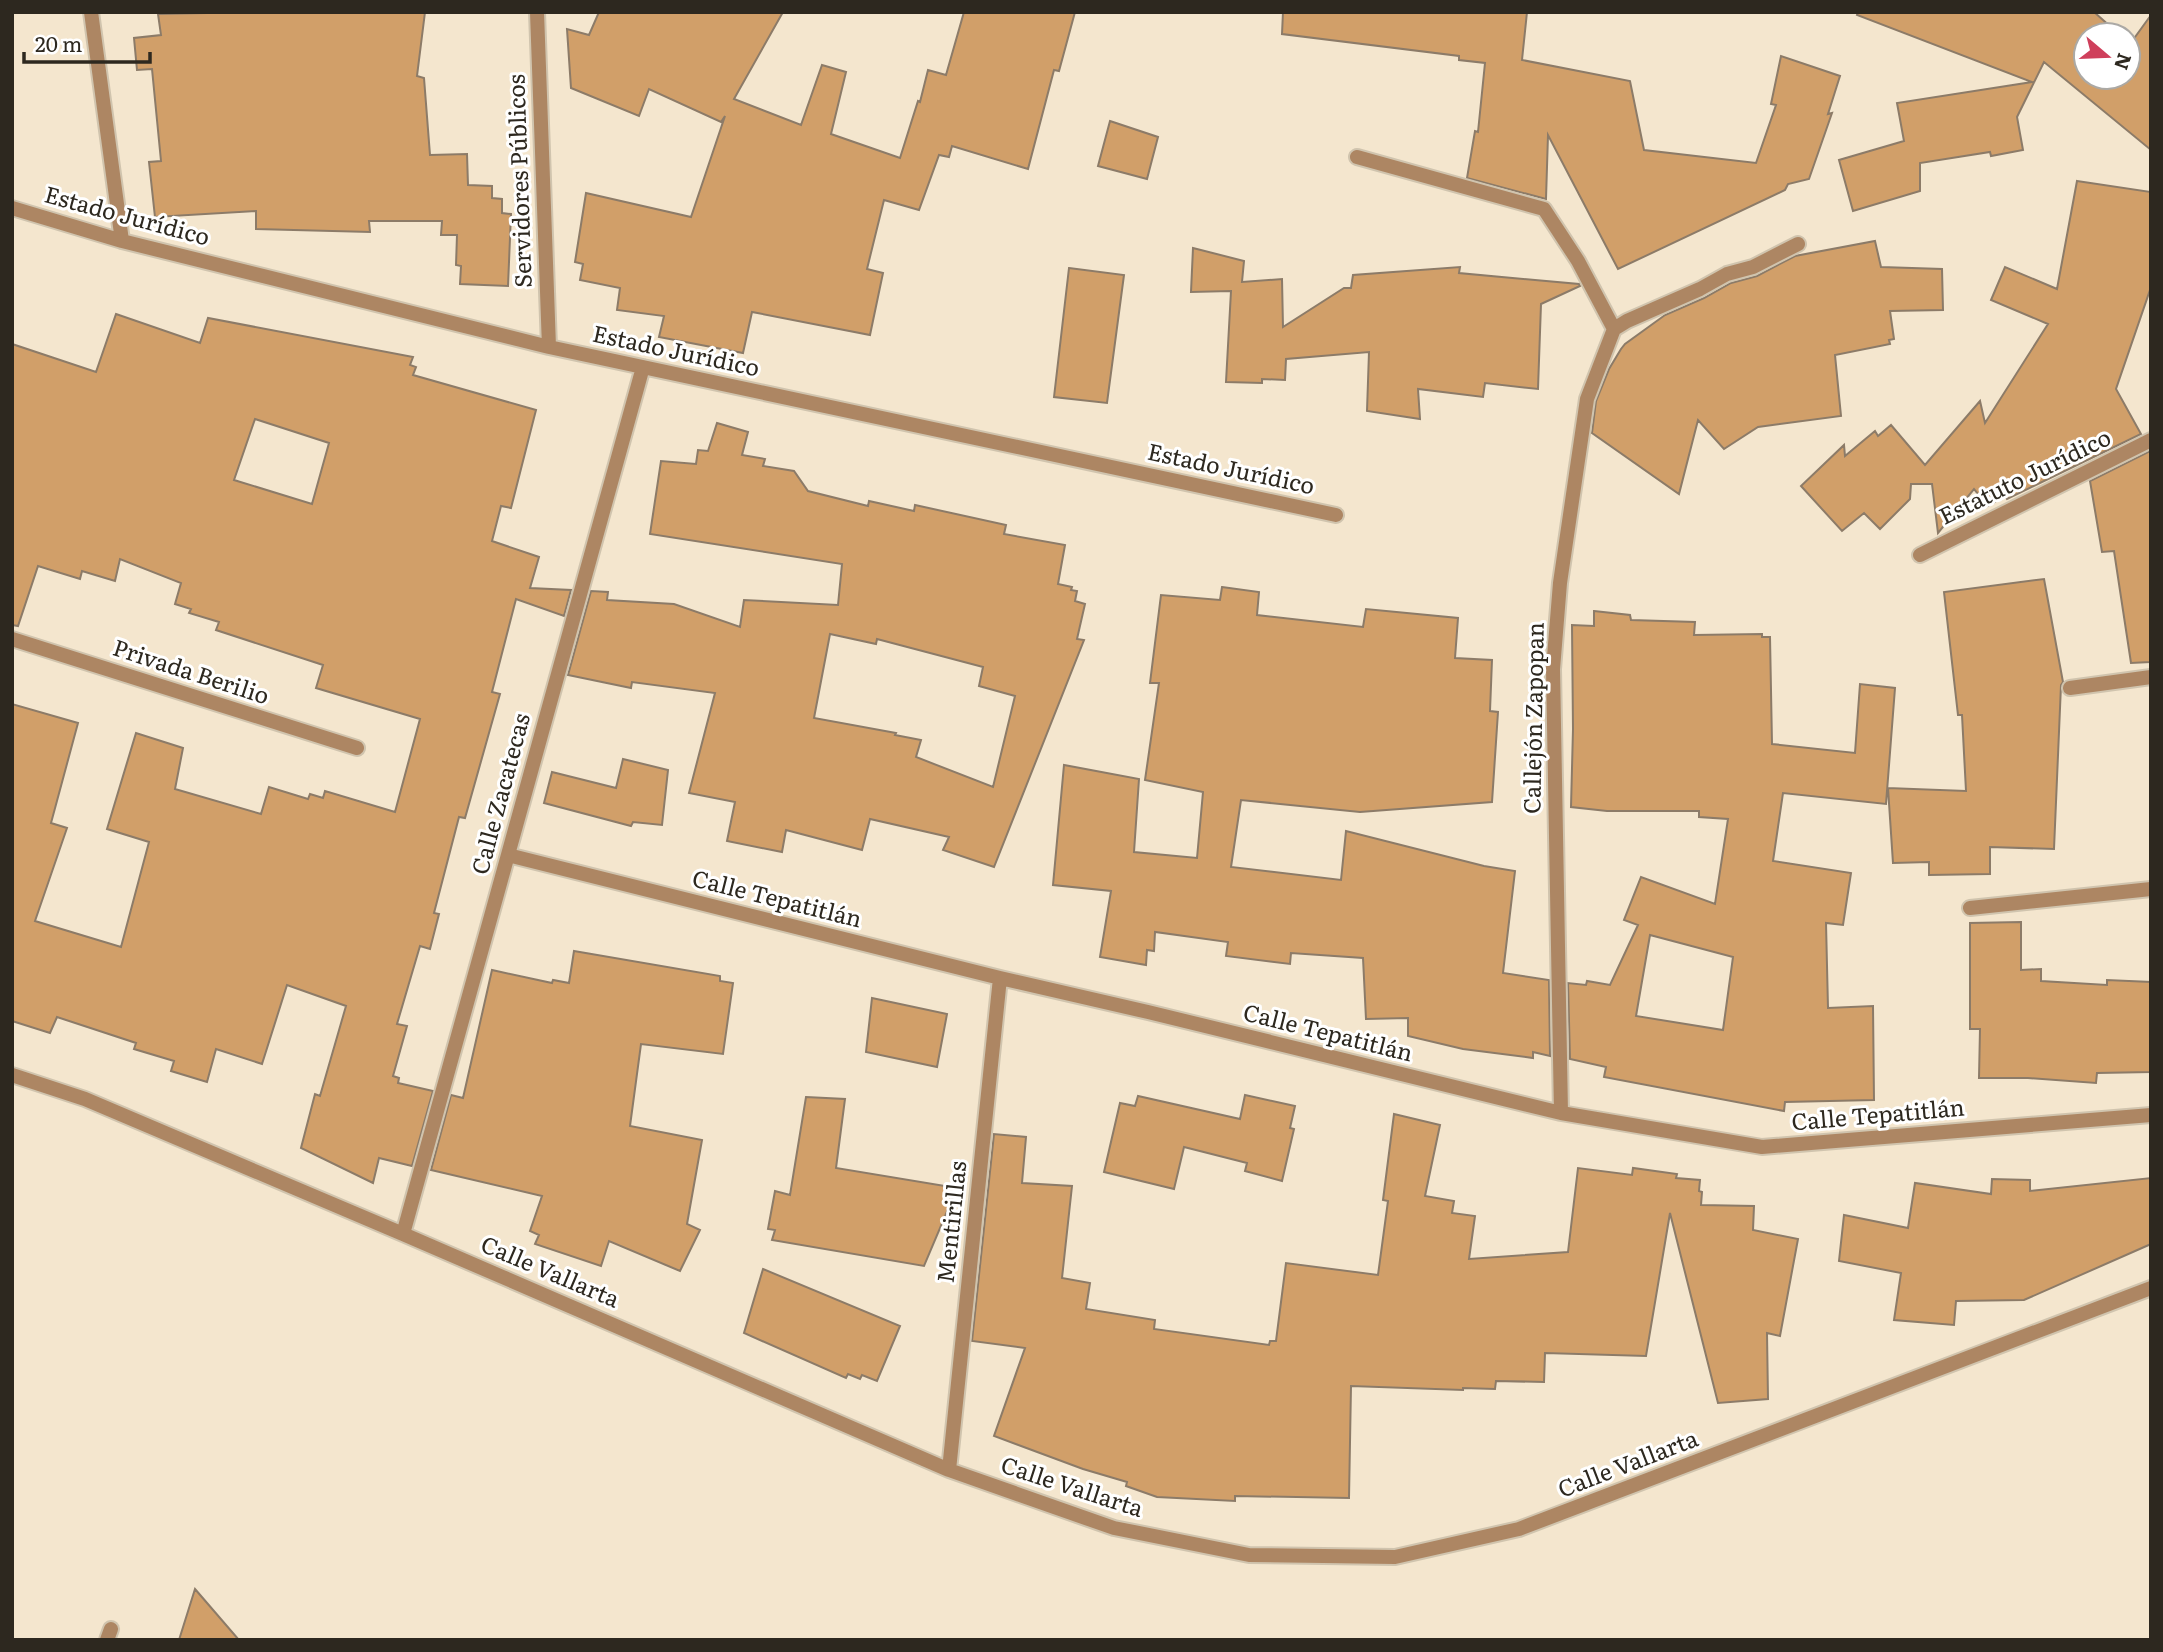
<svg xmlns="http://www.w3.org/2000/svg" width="2163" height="1652" font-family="Literata,serif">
<rect width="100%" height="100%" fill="#f4e6ce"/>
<path fill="#d19f69" stroke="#8c7b68" stroke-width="2" fill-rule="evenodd" d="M 257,12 L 425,12 L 417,76 L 424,78 L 430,155 L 467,154 L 468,185 L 492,186 L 492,198 L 502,199 L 502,213 L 511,214 L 508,286 L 460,284 L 461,266 L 456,265 L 457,235 L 441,235 L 442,221 L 369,221 L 370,232 L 256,229 L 256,211 L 155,217 L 149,162 L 161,161 L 152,69 L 137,70 L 134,38 L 161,35 L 158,14 Z
M 599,12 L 783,12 L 734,99 L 801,125 L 822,65 L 846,72 L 831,134 L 900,158 L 918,101 L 920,102 L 928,70 L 946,75 L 964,12 L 1075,12 L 1059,71 L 1054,70 L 1028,169 L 952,146 L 949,157 L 939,155 L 919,210 L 884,200 L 867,269 L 883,273 L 870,335 L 752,312 L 743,353 L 659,337 L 664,316 L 617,310 L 620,288 L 580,280 L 583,264 L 575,262 L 586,193 L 691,217 L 725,116 L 721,122 L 649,89 L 639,116 L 571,88 L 567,29 L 589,35 Z
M 1283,12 L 1527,12 L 1522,60 L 1630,81 L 1644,150 L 1756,163 L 1776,105 L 1771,104 L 1781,56 L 1840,76 L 1828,114 L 1832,113 L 1809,179 L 1788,184 L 1785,190 L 1618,269 L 1548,135 L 1546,199 L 1467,178 L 1475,131 L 1478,132 L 1485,63 L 1459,60 L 1459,56 L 1282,34 Z
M 1858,12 L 2094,12 L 2120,35 L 2086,35 L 2086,77 L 2128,77 L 2128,42 L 2130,44 L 2151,15 L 2151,150 L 2044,62 L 2017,117 L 2023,150 L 1991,156 L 1990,152 L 1920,163 L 1920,191 L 1853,211 L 1839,160 L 1904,141 L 1897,103 L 2032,82 L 1857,15 Z
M 1110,121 L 1158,137 L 1147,179 L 1098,166 Z
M 2077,181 L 2151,192 L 2151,287 L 2116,389 L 2141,434 L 2007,499 L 2005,496 L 1988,506 L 1974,489 L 1938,533 L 1932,484 L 1911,484 L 1910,499 L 1880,529 L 1864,513 L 1842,531 L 1801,486 L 1844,445 L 1845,456 L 1875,431 L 1878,436 L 1891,425 L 1925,465 L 1980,401 L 1985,423 L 2048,324 L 1991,300 L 2005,267 L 2057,289 Z
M 1875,241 L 1881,267 L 1942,269 L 1943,310 L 1890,311 L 1894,339 L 1889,340 L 1890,344 L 1835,355 L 1841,416 L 1758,427 L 1724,449 L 1698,420 L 1679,494 L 1592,433 L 1596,401 L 1609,369 L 1621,349 L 1625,344 L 1665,315 L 1704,298 L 1731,283 L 1757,276 L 1795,256 Z
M 1193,248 L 1244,261 L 1242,282 L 1282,279 L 1283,327 L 1344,288 L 1351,288 L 1353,275 L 1460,267 L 1459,273 L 1579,284 L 1580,286 L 1541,304 L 1538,389 L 1485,383 L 1483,397 L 1418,389 L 1420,419 L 1367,411 L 1369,352 L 1286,359 L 1285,380 L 1262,379 L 1262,383 L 1226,382 L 1231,291 L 1191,292 Z
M 1069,268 L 1124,275 L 1107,403 L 1054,397 Z
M 116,314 L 200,343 L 208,318 L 413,357 L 410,365 L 416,367 L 413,375 L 536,410 L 511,508 L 501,506 L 492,541 L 539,557 L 530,588 L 571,590 L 564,616 L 516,599 L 492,692 L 500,694 L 465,818 L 459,817 L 434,913 L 439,914 L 430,949 L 420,946 L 397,1024 L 407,1026 L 393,1076 L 399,1078 L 398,1083 L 433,1091 L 412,1166 L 379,1158 L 373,1183 L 301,1148 L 315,1094 L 320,1096 L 346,1006 L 287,985 L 262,1064 L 216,1049 L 207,1082 L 171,1071 L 174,1061 L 134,1049 L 136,1043 L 57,1017 L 50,1033 L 12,1021 L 12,704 L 78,723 L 51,823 L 67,828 L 35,921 L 121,947 L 149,842 L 107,829 L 136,733 L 183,748 L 175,789 L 261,814 L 269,787 L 308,799 L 310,794 L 323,798 L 325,791 L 395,812 L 420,719 L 316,688 L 323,665 L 216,630 L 219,622 L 189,613 L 191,609 L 175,604 L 181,583 L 120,559 L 115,581 L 82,571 L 80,579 L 38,566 L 18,626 L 12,625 L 12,344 L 96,372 ZM 255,419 L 329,443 L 312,504 L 234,480 Z
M 717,423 L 748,432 L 742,455 L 765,459 L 763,466 L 794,471 L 808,491 L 868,506 L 869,501 L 914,511 L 915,505 L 1006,525 L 1004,534 L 1065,545 L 1058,584 L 1072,587 L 1071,590 L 1077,591 L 1075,601 L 1085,604 L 1077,639 L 1084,640 L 994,867 L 943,850 L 949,837 L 870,819 L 862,850 L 786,830 L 782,852 L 727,841 L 735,802 L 689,793 L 715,693 L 632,682 L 631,688 L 568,675 L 591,591 L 608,592 L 607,600 L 674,604 L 740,627 L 744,600 L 838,605 L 842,564 L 650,534 L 661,461 L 696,464 L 698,450 L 708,451 ZM 830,634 L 876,644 L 877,639 L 983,667 L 979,686 L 1015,696 L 993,787 L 916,757 L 921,740 L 895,735 L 896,733 L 814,718 Z
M 2150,451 L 2150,662 L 2131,663 L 2114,551 L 2102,552 L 2090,481 Z
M 2044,579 L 2063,682 L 2061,685 L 2054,849 L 1990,847 L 1990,874 L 1929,875 L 1929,862 L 1893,863 L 1888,788 L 1966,791 L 1962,715 L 1958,715 L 1944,592 Z
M 1222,587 L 1259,592 L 1257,615 L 1363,627 L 1366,609 L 1458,618 L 1455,658 L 1492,660 L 1490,711 L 1498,712 L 1492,802 L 1360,812 L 1241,800 L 1231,867 L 1341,880 L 1346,831 L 1484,866 L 1515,871 L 1503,973 L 1549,980 L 1550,1056 L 1533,1052 L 1533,1058 L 1463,1049 L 1408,1036 L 1408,1018 L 1366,1019 L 1363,958 L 1291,953 L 1290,964 L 1226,956 L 1228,942 L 1155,932 L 1154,951 L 1147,950 L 1146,965 L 1100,957 L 1111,891 L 1053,885 L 1064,765 L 1139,779 L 1134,852 L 1197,858 L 1203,792 L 1145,780 L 1159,683 L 1150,683 L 1161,595 L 1220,600 Z
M 1594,611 L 1630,615 L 1631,620 L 1695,622 L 1694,635 L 1762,634 L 1762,637 L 1770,637 L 1772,744 L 1855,753 L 1860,684 L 1895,688 L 1886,804 L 1783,793 L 1773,861 L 1851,873 L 1843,925 L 1826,923 L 1828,1008 L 1873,1006 L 1874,1100 L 1785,1102 L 1784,1111 L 1604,1077 L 1606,1067 L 1570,1059 L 1568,983 L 1586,985 L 1587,981 L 1610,985 L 1638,925 L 1624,920 L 1641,877 L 1715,904 L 1728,819 L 1699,817 L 1699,811 L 1607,811 L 1571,807 L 1573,729 L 1572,625 L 1594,626 ZM 1650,935 L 1733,957 L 1723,1030 L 1636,1016 Z
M 623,759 L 668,770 L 662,825 L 633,822 L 631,826 L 544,803 L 552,772 L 616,788 Z
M 2021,922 L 2021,970 L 2041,969 L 2041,981 L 2107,985 L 2107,980 L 2151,982 L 2151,1072 L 2097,1073 L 2096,1083 L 2028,1078 L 1979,1078 L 1980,1029 L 1970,1029 L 1970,923 Z
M 574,951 L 720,976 L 720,981 L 733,983 L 723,1054 L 641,1044 L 630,1126 L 702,1140 L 687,1224 L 700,1230 L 680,1271 L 609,1241 L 601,1266 L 535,1244 L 539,1235 L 530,1231 L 542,1196 L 431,1170 L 451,1095 L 463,1098 L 492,970 L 552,983 L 553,980 L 569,983 Z
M 872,998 L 947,1014 L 937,1067 L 866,1052 Z
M 1245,1095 L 1295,1106 L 1290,1128 L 1294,1129 L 1282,1181 L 1245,1171 L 1247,1163 L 1184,1147 L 1174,1189 L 1104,1172 L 1120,1103 L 1135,1106 L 1138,1096 L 1240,1119 Z
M 806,1097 L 845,1099 L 836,1168 L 957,1188 L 924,1266 L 772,1240 L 775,1230 L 768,1229 L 775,1191 L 790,1195 Z
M 1394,1114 L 1440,1125 L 1425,1196 L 1454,1201 L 1452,1213 L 1475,1216 L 1469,1259 L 1568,1252 L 1578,1168 L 1632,1175 L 1633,1168 L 1677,1174 L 1676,1178 L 1700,1180 L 1699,1191 L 1702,1192 L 1701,1205 L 1754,1206 L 1753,1230 L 1798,1239 L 1780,1336 L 1767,1333 L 1768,1399 L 1718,1403 L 1670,1213 L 1646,1356 L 1545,1353 L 1544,1382 L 1496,1381 L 1495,1389 L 1463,1388 L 1463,1390 L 1351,1386 L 1349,1498 L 1235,1496 L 1235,1501 L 1157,1497 L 1126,1486 L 1127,1482 L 1083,1469 L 994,1436 L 1025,1348 L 972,1341 L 994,1134 L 1026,1137 L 1022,1183 L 1072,1186 L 1062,1278 L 1090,1283 L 1086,1309 L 1155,1320 L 1154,1329 L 1269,1345 L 1270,1341 L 1276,1341 L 1286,1263 L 1378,1275 L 1388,1201 L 1383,1200 Z
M 2151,1178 L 2151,1244 L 2024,1300 L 1956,1301 L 1954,1325 L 1894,1320 L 1901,1273 L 1839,1261 L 1844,1215 L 1908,1228 L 1915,1183 L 1991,1194 L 1992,1179 L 2030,1180 L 2030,1191 Z
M 763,1269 L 900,1326 L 877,1381 L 862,1375 L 860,1379 L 848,1374 L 846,1378 L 744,1333 Z
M 195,1589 L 239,1640 L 179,1640 Z"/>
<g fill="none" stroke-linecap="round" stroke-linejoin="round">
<g stroke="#d0c4ae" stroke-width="18">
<path id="service" d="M 107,1640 L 111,1629"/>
</g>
<g stroke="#d0c4ae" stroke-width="18">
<path id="minor" d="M 91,12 L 122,241
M 537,12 L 549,347
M 1357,157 L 1544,209 L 1578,261 L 1614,329
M 12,208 L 122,241 L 549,347 L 1336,515
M 1920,555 L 2151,440
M 12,639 L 357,748
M 2070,688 L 2151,677
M 508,855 L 1000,978 L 1148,1012 L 1561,1113 L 1762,1147 L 2151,1115
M 1970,908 L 2151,889
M 12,1075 L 85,1099 L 403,1234 L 949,1470 L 1114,1528 L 1249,1555 L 1395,1557 L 1519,1529 L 2151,1288
M 1561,1113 L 1553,669 L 1560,583 L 1587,399 L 1614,329 L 1627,321 L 1700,289 L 1727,274 L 1753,267 L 1798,244
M 403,1234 L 643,367
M 949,1470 L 1000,978"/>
</g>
<use href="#service" stroke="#ad8663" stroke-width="14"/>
<use href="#minor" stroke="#ad8663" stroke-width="14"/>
</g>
<g text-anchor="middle" stroke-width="6" stroke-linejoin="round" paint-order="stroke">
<g font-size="23" fill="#2d281f" stroke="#fff">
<text transform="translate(520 181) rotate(-92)" y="8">Servidores Públicos</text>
<text transform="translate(127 216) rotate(15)" y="8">Estado Jurídico</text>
<text transform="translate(676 351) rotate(12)" y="8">Estado Jurídico</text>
<text transform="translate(1231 469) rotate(12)" y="8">Estado Jurídico</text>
<text transform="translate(2025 477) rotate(-26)" y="8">Estatuto Jurídico</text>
<text transform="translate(191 672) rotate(18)" y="8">Privada Berilio</text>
<text transform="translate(1534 718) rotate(-89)" y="8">Callejón Zapopan</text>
<text transform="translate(501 794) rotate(-75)" y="8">Calle Zacatecas</text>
<text transform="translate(777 899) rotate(14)" y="8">Calle Tepatitlán</text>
<text transform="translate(1328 1033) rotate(14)" y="8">Calle Tepatitlán</text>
<text transform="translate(1878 1115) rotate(-5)" y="8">Calle Tepatitlán</text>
<text transform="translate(952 1222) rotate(-84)" y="8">Mentirillas</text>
<text transform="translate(550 1272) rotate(23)" y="8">Calle Vallarta</text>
<text transform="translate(1628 1464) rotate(-21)" y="8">Calle Vallarta</text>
<text transform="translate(1072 1487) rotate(18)" y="8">Calle Vallarta</text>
</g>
</g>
<rect width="2163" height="1652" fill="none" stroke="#2d281f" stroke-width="28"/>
<g transform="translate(2107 56) rotate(109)"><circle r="33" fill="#ffffff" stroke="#aba9a5" stroke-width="2"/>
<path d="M0-5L12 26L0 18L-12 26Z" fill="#cf3f5b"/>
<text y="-10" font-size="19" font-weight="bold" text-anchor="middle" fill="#2d281f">N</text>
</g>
<path d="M24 52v10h126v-10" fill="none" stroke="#2d281f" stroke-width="3.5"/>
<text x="35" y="52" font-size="21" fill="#2d281f" stroke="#ffffff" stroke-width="5" paint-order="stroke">20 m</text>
</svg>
